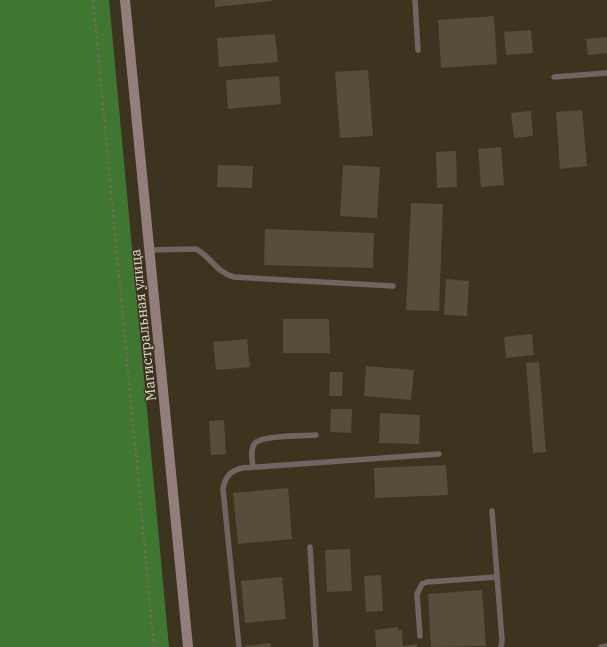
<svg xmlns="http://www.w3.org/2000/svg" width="607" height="647" font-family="'IBM Plex Serif',serif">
<rect width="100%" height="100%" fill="#3d3420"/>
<path fill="#3f7732" d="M 0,0 L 109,0 L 169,647 L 0,647 Z"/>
<path fill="#574d39" d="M 215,0 L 272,0 L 272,1 L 215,7 Z
M 494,16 L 497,64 L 441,68 L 438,20 Z
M 531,30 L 533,53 L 506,55 L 504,32 Z
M 275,34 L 278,62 L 219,67 L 217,38 Z
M 607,37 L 607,53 L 588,55 L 586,39 Z
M 368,70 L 373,136 L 340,138 L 335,72 Z
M 279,76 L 281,104 L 228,109 L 226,80 Z
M 582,110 L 587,166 L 560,169 L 556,112 Z
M 531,111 L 533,136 L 514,138 L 511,113 Z
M 501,147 L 504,185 L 481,187 L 478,149 Z
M 456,151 L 457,187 L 437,188 L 436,152 Z
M 218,165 L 253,166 L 252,188 L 217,187 Z
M 343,165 L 380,167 L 377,218 L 340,216 Z
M 411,203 L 443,204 L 439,311 L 406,310 Z
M 265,229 L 374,233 L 373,268 L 264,265 Z
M 446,279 L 469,281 L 467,316 L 444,315 Z
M 283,319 L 329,319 L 330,353 L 283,353 Z
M 532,334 L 534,355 L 506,358 L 504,337 Z
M 247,339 L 250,367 L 216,370 L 213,342 Z
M 539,362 L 546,452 L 533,453 L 526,363 Z
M 366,366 L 414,370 L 411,400 L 364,396 Z
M 330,372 L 343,372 L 342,396 L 329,396 Z
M 331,409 L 352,409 L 351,433 L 330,432 Z
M 380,413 L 420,415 L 419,444 L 379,443 Z
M 224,420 L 226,454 L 211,455 L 209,421 Z
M 446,465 L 448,495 L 375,498 L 374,468 Z
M 288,488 L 292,539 L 238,544 L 233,493 Z
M 350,549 L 352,591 L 327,592 L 325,550 Z
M 381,575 L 383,611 L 366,612 L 364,576 Z
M 282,577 L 286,619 L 245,623 L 241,581 Z
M 482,590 L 486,646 L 431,647 L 428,594 Z
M 398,627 L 398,630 L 402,630 L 403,646 L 417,644 L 417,647 L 376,647 L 375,630 Z
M 270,643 L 271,647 L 245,647 L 245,646 Z"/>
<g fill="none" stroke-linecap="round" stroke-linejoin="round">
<path stroke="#736b5a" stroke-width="2" stroke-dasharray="3 3" stroke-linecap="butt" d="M 93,0 L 154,647"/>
<path stroke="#716564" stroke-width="5.5" d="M 415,0 L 418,50
M 554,77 L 607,73
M 149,250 L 196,249 C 211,257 217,273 234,277 L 393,286
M 253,467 C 252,460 250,449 255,443 C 262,435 305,436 316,435
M 492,511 L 502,640 L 501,647
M 310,547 L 316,647
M 420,636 L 417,594 L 422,584 L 427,582 L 497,577
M 239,647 L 223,489 C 225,477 230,471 242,468 L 439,454
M 601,647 L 607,646"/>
<path stroke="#927f7d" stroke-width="10" d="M 125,0 L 188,647"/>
</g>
<g text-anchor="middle" stroke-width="3" stroke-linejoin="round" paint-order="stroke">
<g font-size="14" fill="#e2dcd0" stroke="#3d3420">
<text transform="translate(143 325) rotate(-96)" y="5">Магистральная улица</text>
</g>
</g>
</svg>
